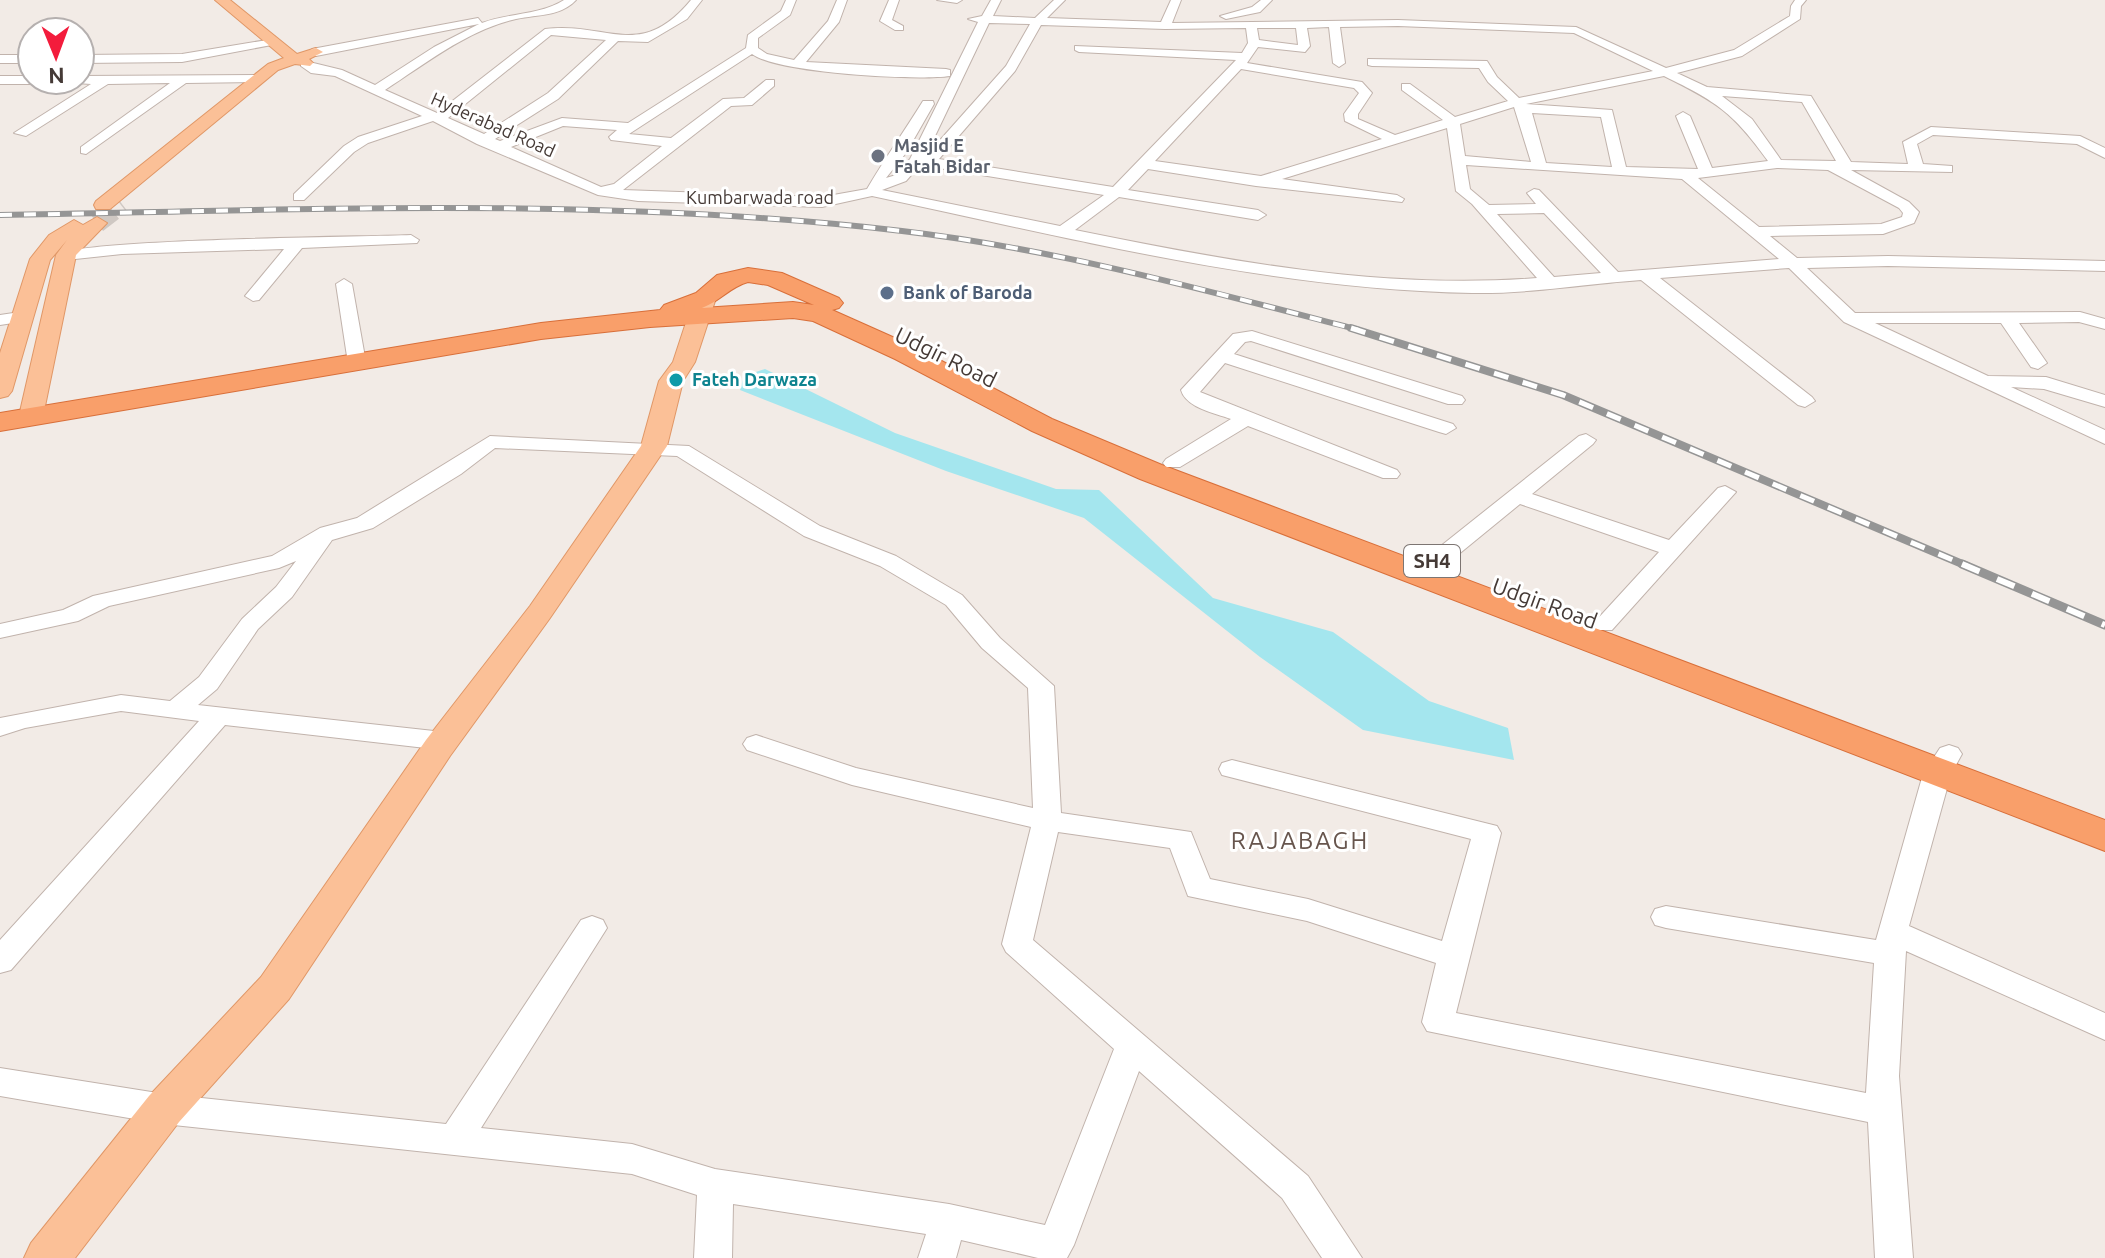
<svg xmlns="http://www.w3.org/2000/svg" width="2105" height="1258" font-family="Ubuntu,sans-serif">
<rect width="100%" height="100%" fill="#f2ebe6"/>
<path fill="#a4e6ee" d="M 765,369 L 895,433 L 1056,489 L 1099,490 L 1213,598 L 1333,632 L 1429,701 L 1508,728 L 1514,760 L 1363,730 L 1260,657 L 1084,518 L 946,471 L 740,390 L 744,376 Z"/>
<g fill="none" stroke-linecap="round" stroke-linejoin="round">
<path stroke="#cfc8c3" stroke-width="20" stroke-dasharray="20 10" stroke-linecap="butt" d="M 97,223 L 122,204"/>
<g stroke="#c1b3ac" stroke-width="2">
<path id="minor" d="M 564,0 L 576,0 C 559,18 534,14 512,20 C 465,32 425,64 385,90 L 437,113 L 545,29 C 607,21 640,62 691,0 L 702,0 L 687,19 L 648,42 L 618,41 L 558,99 L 495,139 L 500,141 L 562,118 L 628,123 L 746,48 L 748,35 L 781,11 L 786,0 L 796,0 L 790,15 L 758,38 L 758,48 L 767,54 L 794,60 L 828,21 L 837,0 L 847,0 L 839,22 L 806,62 L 946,69 L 950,70 L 950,76 C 915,81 778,73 752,54 L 629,134 L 671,138 L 723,99 L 744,98 L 766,80 L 774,80 L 774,86 L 752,105 L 731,106 L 623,190 L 822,197 L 867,189 C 884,160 905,130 923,101 L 933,101 L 934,104 L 906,153 L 886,178 L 896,175 L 910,159 L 978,22 L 968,19 L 982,16 L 991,0 L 1001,0 L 993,16 L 1035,18 L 1054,0 L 1065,0 L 1047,18 L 1161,22 L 1171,0 L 1181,0 L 1172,23 L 1398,20 L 1576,27 L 1666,68 L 1734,50 L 1790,16 L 1791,6 L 1795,0 L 1806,0 L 1801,6 L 1800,19 L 1742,56 L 1677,73 L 1707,87 L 1811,96 L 1851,162 L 1908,164 L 1903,142 L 1931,127 L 2080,136 L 2105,148 L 2105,158 L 2077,144 L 1933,135 L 1917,144 L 1923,164 L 1952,166 L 1952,172 L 1851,170 L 1909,202 L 1919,212 L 1914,223 L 1883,234 L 1770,236 L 1797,258 L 1888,256 L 2105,261 L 2105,271 L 1888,266 L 1807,268 L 1855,313 L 2080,312 L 2105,319 L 2105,329 L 2079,322 L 2019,323 L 2047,363 L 2038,369 L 2031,367 L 2001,323 L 1875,323 L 1988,376 L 2046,377 L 2105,395 L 2105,407 L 2044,389 L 2011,387 L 2105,430 L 2105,444 L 1844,322 L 1789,268 L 1660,278 L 1812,397 L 1815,401 L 1805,407 L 1798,405 L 1641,280 C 1585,284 1528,294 1472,293 C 1268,289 1070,238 872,196 L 822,207 L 638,201 L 598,195 L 477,144 L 433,121 L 368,143 L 354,152 L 304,200 L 294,200 L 294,194 L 344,146 L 358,137 L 422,116 L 335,76 L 311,73 L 301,66 L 301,60 L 342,70 L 375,85 L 434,47 L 479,24 L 316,56 L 310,52 L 312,49 L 478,18 L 482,23 C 508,13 541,15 564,0 ZM 989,23 L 1030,24 L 1006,66 L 925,157 ZM 1041,25 L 1165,29 L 1246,28 L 1248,43 L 1242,53 L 1075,46 L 1075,50 L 1079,52 L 1236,60 L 1113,187 L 939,159 L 1015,71 ZM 1398,26 L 1574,33 L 1653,71 L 1519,98 L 1497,77 L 1487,61 L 1368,59 L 1368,65 L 1372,66 L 1479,68 L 1488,82 L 1508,101 L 1455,117 L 1410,84 L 1402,84 L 1402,90 L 1443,120 L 1395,135 L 1358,119 L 1358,114 L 1372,93 L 1362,82 L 1247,63 L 1258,47 L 1305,52 L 1310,46 L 1307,28 L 1329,27 L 1333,63 L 1339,67 L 1345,63 L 1340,27 ZM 1257,28 L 1296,28 L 1298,45 L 1259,40 ZM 551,35 L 606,40 L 548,93 L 484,134 L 448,118 ZM 1241,69 L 1354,88 L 1359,93 L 1344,114 L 1345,121 L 1382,139 L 1261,176 L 1155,161 ZM 1664,76 C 1717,102 1733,112 1768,161 L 1712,168 L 1690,116 L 1683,112 L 1676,116 L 1698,169 L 1626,167 L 1612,110 L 1526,104 ZM 1722,96 L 1802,102 L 1836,161 L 1781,160 L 1752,119 ZM 1514,107 L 1531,162 L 1465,156 L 1460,124 ZM 1532,113 L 1601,117 L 1612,167 L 1546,163 ZM 563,126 L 617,130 L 609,137 L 611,140 L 662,146 L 614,184 L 601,187 L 511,147 ZM 1447,128 L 1456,191 L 1472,204 L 1537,278 C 1382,290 1227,261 1075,230 L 1119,197 L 1258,220 L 1266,215 L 1258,210 L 1128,190 L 1148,169 L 1256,186 L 1402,202 L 1404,199 L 1397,195 L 1282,179 ZM 920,165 L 1104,195 L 1060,226 L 882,190 L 906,181 ZM 1466,165 L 1682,179 L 1779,259 L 1618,272 L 1539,190 L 1534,189 L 1527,193 L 1536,204 L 1489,205 L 1470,189 ZM 1777,168 L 1828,170 L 1899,208 L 1903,213 L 1902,217 L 1881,224 L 1759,227 L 1698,178 ZM 1544,213 L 1601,273 L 1554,277 L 1497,214 Z
M 889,0 L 899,0 L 892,20 L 903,26 L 903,30 L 895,30 L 880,21 Z
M 937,0 L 962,0 L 957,3 Z
M 1261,0 L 1272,0 L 1260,12 L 1226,19 L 1220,16 L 1252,7 Z
M 273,39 L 279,42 L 277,44 L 182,62 L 80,63 L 80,55 L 182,54 Z
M 0,55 L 32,55 L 32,63 L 0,63 Z
M 257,75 L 261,76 L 261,82 L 186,83 L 86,154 L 81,153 L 81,147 L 170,83 L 108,84 L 26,136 L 14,133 L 91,84 L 76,83 L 74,80 L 80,80 L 80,76 Z
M 0,76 L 32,76 L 32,80 L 38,80 L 32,84 L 0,84 Z
M 411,235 L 419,240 L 417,243 L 302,248 L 259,300 L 253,301 L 245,296 L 284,249 L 122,254 L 66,260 L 58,255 C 75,239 366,237 411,235 Z
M 344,279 L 352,284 L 366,363 L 357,369 L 348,363 L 336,284 Z
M 20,312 L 26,313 L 29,317 L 26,321 L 0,325 L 0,315 Z
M 1252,331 L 1462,396 L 1465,400 L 1462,404 L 1448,404 L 1251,341 L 1245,342 L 1234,354 L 1453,424 L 1456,428 L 1446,434 L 1439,432 L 1225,363 L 1200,392 L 1397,470 L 1400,474 L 1397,478 L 1383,478 L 1248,426 L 1180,467 L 1166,467 L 1163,463 L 1166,459 L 1231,419 C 1215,413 1186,408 1181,390 L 1233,334 Z
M 1586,434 L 1596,440 L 1593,444 L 1532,494 L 1669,540 L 1718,488 L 1725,486 L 1736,492 L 1612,630 L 1596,630 L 1592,625 L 1659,552 L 1520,504 L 1443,567 L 1427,567 L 1424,562 L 1427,557 L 1579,436 Z
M 490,436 L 689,446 L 820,526 L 896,556 L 962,595 L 1000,638 L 1054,686 L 1061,813 L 1191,832 L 1210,879 L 1308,899 L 1442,941 L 1471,839 L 1222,775 L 1219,769 L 1222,763 L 1232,760 L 1497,826 L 1501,833 L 1456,1013 L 1866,1093 L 1874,963 L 1666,928 L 1655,925 L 1651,917 L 1655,909 L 1666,906 L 1876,940 L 1923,774 L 1940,748 L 1949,745 L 1958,748 L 1962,754 L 1951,774 L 1909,926 L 2105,1013 L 2105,1040 L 1906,951 L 1899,1076 L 1913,1258 L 1875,1258 L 1868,1122 L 1427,1031 L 1422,1022 L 1436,963 L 1307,921 L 1188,896 L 1170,848 L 1058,832 L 1033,940 L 1308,1176 L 1362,1258 L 1322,1258 L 1282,1198 L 1139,1071 L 1074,1245 L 1067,1258 L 1038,1258 L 961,1240 L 956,1258 L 918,1258 L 926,1234 L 733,1204 L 732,1258 L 694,1258 L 697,1195 L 632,1174 L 164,1124 L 0,1096 L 0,1068 L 164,1094 L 446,1124 L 581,920 L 592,916 L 603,920 L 607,928 L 481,1128 L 632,1144 L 715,1169 L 949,1204 L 1045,1225 L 1114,1049 L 1006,952 L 1002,944 L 1031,827 L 852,785 L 747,750 L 743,744 L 747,738 L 756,735 L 856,768 L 1033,808 L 1028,688 L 982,648 L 946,605 L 880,566 L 804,536 L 677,456 L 495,448 L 461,474 L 373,528 L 332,540 L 292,597 L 258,629 L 217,689 L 198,705 L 443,732 L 452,735 L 456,741 L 452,747 L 443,750 L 225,725 L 11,970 L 0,973 L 0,940 L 199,721 L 121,711 L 25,728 L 0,736 L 0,718 L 121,695 L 170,701 L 199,677 L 242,619 L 276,587 L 296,561 L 279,568 L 109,606 L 78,621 L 0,638 L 0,624 L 63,610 L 93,596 L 272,556 L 320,528 L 357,518 Z"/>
</g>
<g stroke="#e09767" stroke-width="2">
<path id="major" d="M 215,0 L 230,0 L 297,54 L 316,48 L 323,52 L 309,59 L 313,63 L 310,66 L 295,64 L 278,70 L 110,209 L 96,209 L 94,205 L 96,201 L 268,64 L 284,58 Z
M 97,217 L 107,223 L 76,255 L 43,416 L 40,421 L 22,421 L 19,416 L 56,255 L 67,240 L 50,260 L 12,391 L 8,396 L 0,398 L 0,353 L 30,259 L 49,235 L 74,220 L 83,225 Z
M 705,292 L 716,298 L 695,362 L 683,381 L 667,446 L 550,618 L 450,756 L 289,999 L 179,1122 L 75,1258 L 24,1258 L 31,1243 L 149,1096 L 261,977 L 426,740 L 530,606 L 641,446 L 659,381 L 673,362 L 694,298 Z"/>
</g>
<g stroke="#d86f3a" stroke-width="2">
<path id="highway" d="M 748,268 L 782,273 L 839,298 L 843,303 L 839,308 L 832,310 L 915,347 L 1052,419 L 1162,465 L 2105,820 L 2105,851 L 1140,479 L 1032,431 L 895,359 L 813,321 L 793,318 L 650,327 L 541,339 L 0,431 L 0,413 L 541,323 L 660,310 L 664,305 L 696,293 L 717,275 ZM 748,282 L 768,285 L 814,305 L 793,302 L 702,308 C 720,301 730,287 748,282 Z"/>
</g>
<use href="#minor" fill="#fff" fill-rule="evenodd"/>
<use href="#major" fill="#fbc097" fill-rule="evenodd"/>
<use href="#highway" fill="#f99f6a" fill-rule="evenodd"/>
<g stroke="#959595" stroke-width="6">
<path id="rail-far2" d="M 0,215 C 300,210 603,196 902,231 C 1057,249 1208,291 1359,330"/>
</g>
<g stroke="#959595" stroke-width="8">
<path id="rail-far1" d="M 1351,328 L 1563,395 L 1967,566"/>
</g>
<g stroke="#959595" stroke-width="9">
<path id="rail" d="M 1962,564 L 2105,625"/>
</g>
<use href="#rail-far2" stroke="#fff" stroke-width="4" stroke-dasharray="12" stroke-linecap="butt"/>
<use href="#rail-far1" stroke="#fff" stroke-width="5" stroke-dasharray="15" stroke-linecap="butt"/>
<use href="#rail" stroke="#fff" stroke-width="6" stroke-dasharray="19" stroke-linecap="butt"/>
</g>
<circle fill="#6b7280" stroke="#fff" stroke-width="3" cx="878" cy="156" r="8"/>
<circle fill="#5c6f8a" stroke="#fff" stroke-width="3" cx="887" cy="293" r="8"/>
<circle fill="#0f9aa8" stroke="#fff" stroke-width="3" cx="676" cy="380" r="8"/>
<g text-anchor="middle" stroke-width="6" stroke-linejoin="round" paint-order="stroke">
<g font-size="18" fill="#453a36" stroke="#fff">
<text transform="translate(493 125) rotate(24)" y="6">Hyderabad Road</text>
<text x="760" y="204">Kumbarwada road</text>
</g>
<g font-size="18" font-weight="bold" fill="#5b616d" stroke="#fff" text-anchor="start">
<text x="894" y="152">Masjid E<tspan x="894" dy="21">Fatah Bidar</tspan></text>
</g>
<g font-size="18" font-weight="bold" fill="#4e5e75" stroke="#fff" text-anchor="start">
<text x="903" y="299">Bank of Baroda</text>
</g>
<g font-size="18" font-weight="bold" fill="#0d838f" stroke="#fff" text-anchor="start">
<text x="692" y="386">Fateh Darwaza</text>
</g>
<rect fill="#fff" stroke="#7d7572" stroke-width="2" x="1404" y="545" width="56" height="32" rx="6"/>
<g font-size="20" font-weight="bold" fill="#453a36">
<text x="1432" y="568">SH4</text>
</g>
<g font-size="22" fill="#453a36" stroke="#fff">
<text transform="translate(946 357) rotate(26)" y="8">Udgir Road</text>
<text transform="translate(1545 603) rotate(20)" y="8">Udgir Road</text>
</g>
<g font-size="24" letter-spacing="2" fill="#67554d" stroke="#fff">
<text x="1300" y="849">RAJABAGH</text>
</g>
</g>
<g transform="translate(56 56) rotate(179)"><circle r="38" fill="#ffffff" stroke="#b5b0af" stroke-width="2"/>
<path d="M0-6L14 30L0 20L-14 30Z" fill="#f31c3c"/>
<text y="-12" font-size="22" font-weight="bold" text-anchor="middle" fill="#453a36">N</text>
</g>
</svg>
